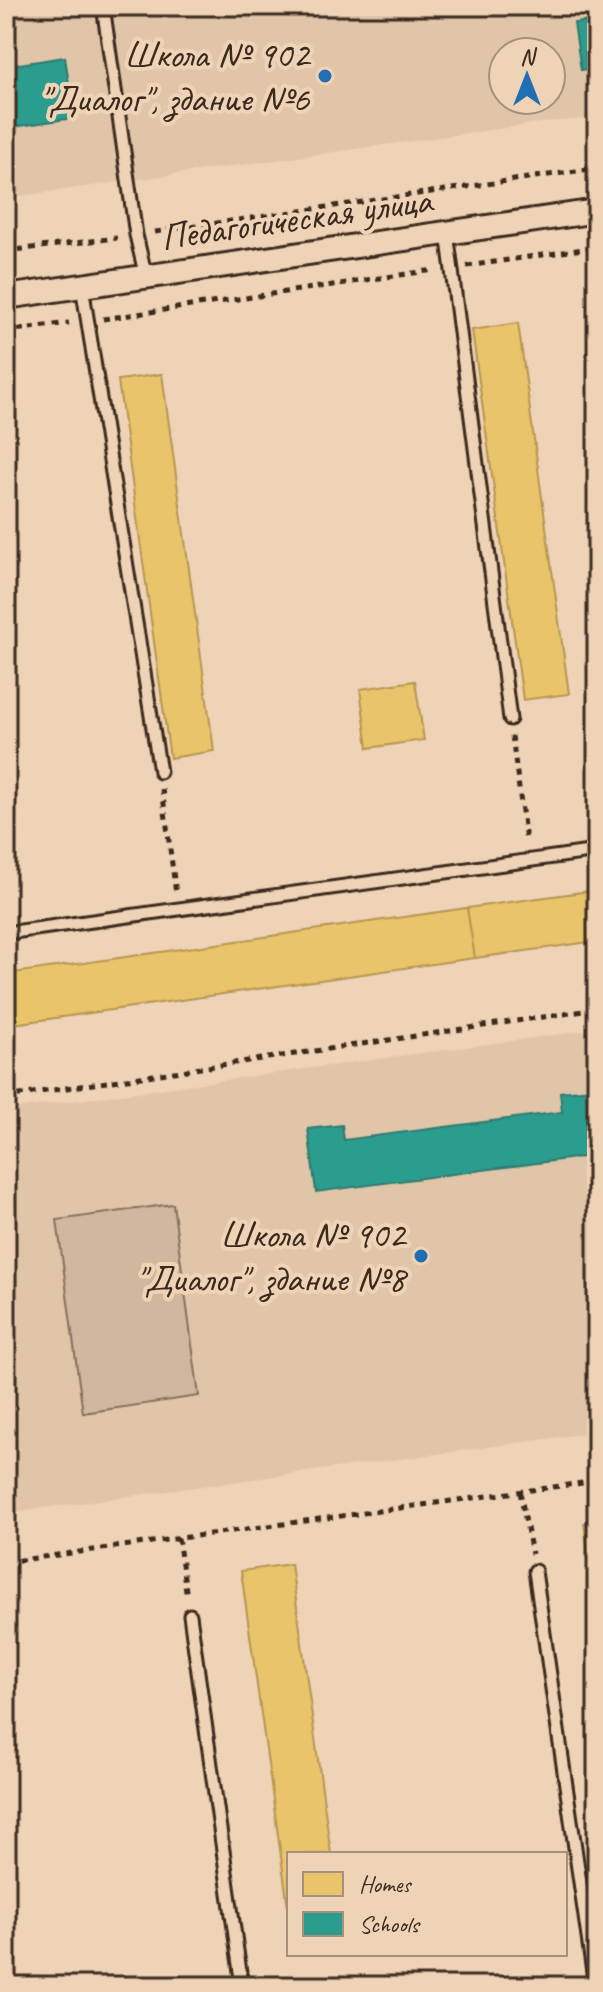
<svg xmlns="http://www.w3.org/2000/svg" width="603" height="1992" font-family="Caveat,sans-serif">
<rect width="100%" height="100%" fill="#efd3b6"/>
<filter id="ink" filterUnits="userSpaceOnUse"><feTurbulence type="fractalNoise" baseFrequency=".0125" numOctaves="2"/><feDisplacementMap in="SourceGraphic" scale="16" xChannelSelector="R" yChannelSelector="G"/><feConvolveMatrix kernelMatrix="1 2 1 2 8 2 1 2 1" color-interpolation-filters="sRGB"/></filter>
<g filter="url(#ink)">
<path fill="#e0c5a9" fill-rule="evenodd" d="M 6,6 L 597,6 L 597,118 L 547,122 L 6,198 ZM 503,52 L 551,52 L 551,100 L 503,100 Z
M 597,1029 L 597,1432 L 6,1513 L 6,1110 Z"/>
<path fill="#d1b79d" stroke="#86705e" stroke-width="2" d="M 173,1204 L 199,1396 L 83,1413 L 57,1220 Z"/>
<path fill="#e9c46a" stroke="#b59653" stroke-width="2" d="M 518,323 L 569,694 L 523,700 L 472,330 Z
M 162,374 L 214,751 L 170,758 L 118,380 Z
M 415,681 L 424,740 L 368,748 L 360,689 Z
M 597,890 L 597,941 L 475,958 L 467,908 Z
M 467,908 L 475,958 L 6,1025 L 6,974 Z
M 597,1521 L 597,1616 L 584,1523 Z
M 291,1564 L 331,1854 L 289,1854 L 289,1914 L 241,1571 Z"/>
<path fill="#2a9d8f" stroke="#2f7a6d" stroke-width="2" d="M 597,20 L 597,67 L 581,70 L 574,23 Z
M 65,57 L 74,118 L 6,128 L 6,66 Z
M 592,1089 L 597,1129 L 597,1155 L 316,1192 L 308,1129 L 342,1125 L 344,1140 L 562,1112 L 560,1092 Z"/>
<g fill="none" stroke-linecap="round" stroke-linejoin="round">
<g stroke="#3b2a1e" stroke-width="17">
<path id="lane" d="M 103,6 L 136,235 L 146,277
M 447,232 L 510,719
M 82,286 L 160,772
M 6,933 L 597,851
M 535,1571 L 595,1986
M 190,1615 L 242,1986"/>
</g>
<g stroke="#3b2a1e" stroke-width="28">
<path id="street" d="M 6,297 L 597,211"/>
</g>
<path stroke="#3b2a1e" stroke-width="5" stroke-dasharray="6 6" stroke-linecap="butt" d="M 155,232 L 597,168
M 6,251 L 117,238
M 467,266 L 597,247
M 103,319 L 434,270
M 6,331 L 69,323
M 512,736 L 526,841
M 162,789 L 176,894
M 6,1097 L 597,1009
M 520,1492 L 532,1554
M 178,1538 L 187,1597
M 6,1562 L 597,1481"/>
<use href="#lane" stroke="#efd3b6" stroke-width="11"/>
<use href="#street" stroke="#efd3b6" stroke-width="22"/>
</g>
</g>
<g fill="#1f6fb2" stroke="#efd3b6" stroke-width="3">
<circle cx="325" cy="76" r="8"/>
<circle cx="421" cy="1256" r="8"/>
</g>
<g text-anchor="middle" stroke-width="8" stroke-linejoin="round" paint-order="stroke">
<g font-size="38" fill="#3b2a1e" stroke="#efd3b6" text-anchor="end">
<text x="309" y="67">Школа № 902<tspan x="309" dy="44">"Диалог", здание №6</tspan></text>
<text x="405" y="1247">Школа № 902<tspan x="405" dy="44">"Диалог", здание №8</tspan></text>
</g>
<g font-size="38" fill="#3b2a1e" stroke="#efd3b6">
<text transform="translate(296 218) rotate(-8)" y="13">Педагогическая улица</text>
</g>
</g>
<rect width="603" height="1992" fill="none" stroke="#efd3b6" stroke-width="32"/>
<rect x="16" y="16" width="571" height="1960" fill="none" stroke="#3b2a1e" stroke-width="3" filter="url(#ink)"/>
<rect x="287" y="1852" width="280" height="104" fill="#efd3b6" stroke="#a78f79" stroke-width="2"/>
<rect x="303" y="1872" width="40" height="24" fill="#e9c46a" stroke="#a78f79" stroke-width="2"/>
<text x="359" y="1892" font-size="24" fill="#3b2a1e">Homes</text>
<rect x="303" y="1912" width="40" height="24" fill="#2a9d8f" stroke="#a78f79" stroke-width="2"/>
<text x="359" y="1932" font-size="24" fill="#3b2a1e">Schools</text>
<g transform="translate(527 76)"><circle r="38" fill="#efd3b6" stroke="#a78f79" stroke-width="2"/>
<path d="M0-6L14 30L0 20L-14 30Z" fill="#1f6fb2"/>
<text y="-12" font-size="22" font-weight="bold" text-anchor="middle" fill="#3b2a1e">N</text>
</g>
</svg>
